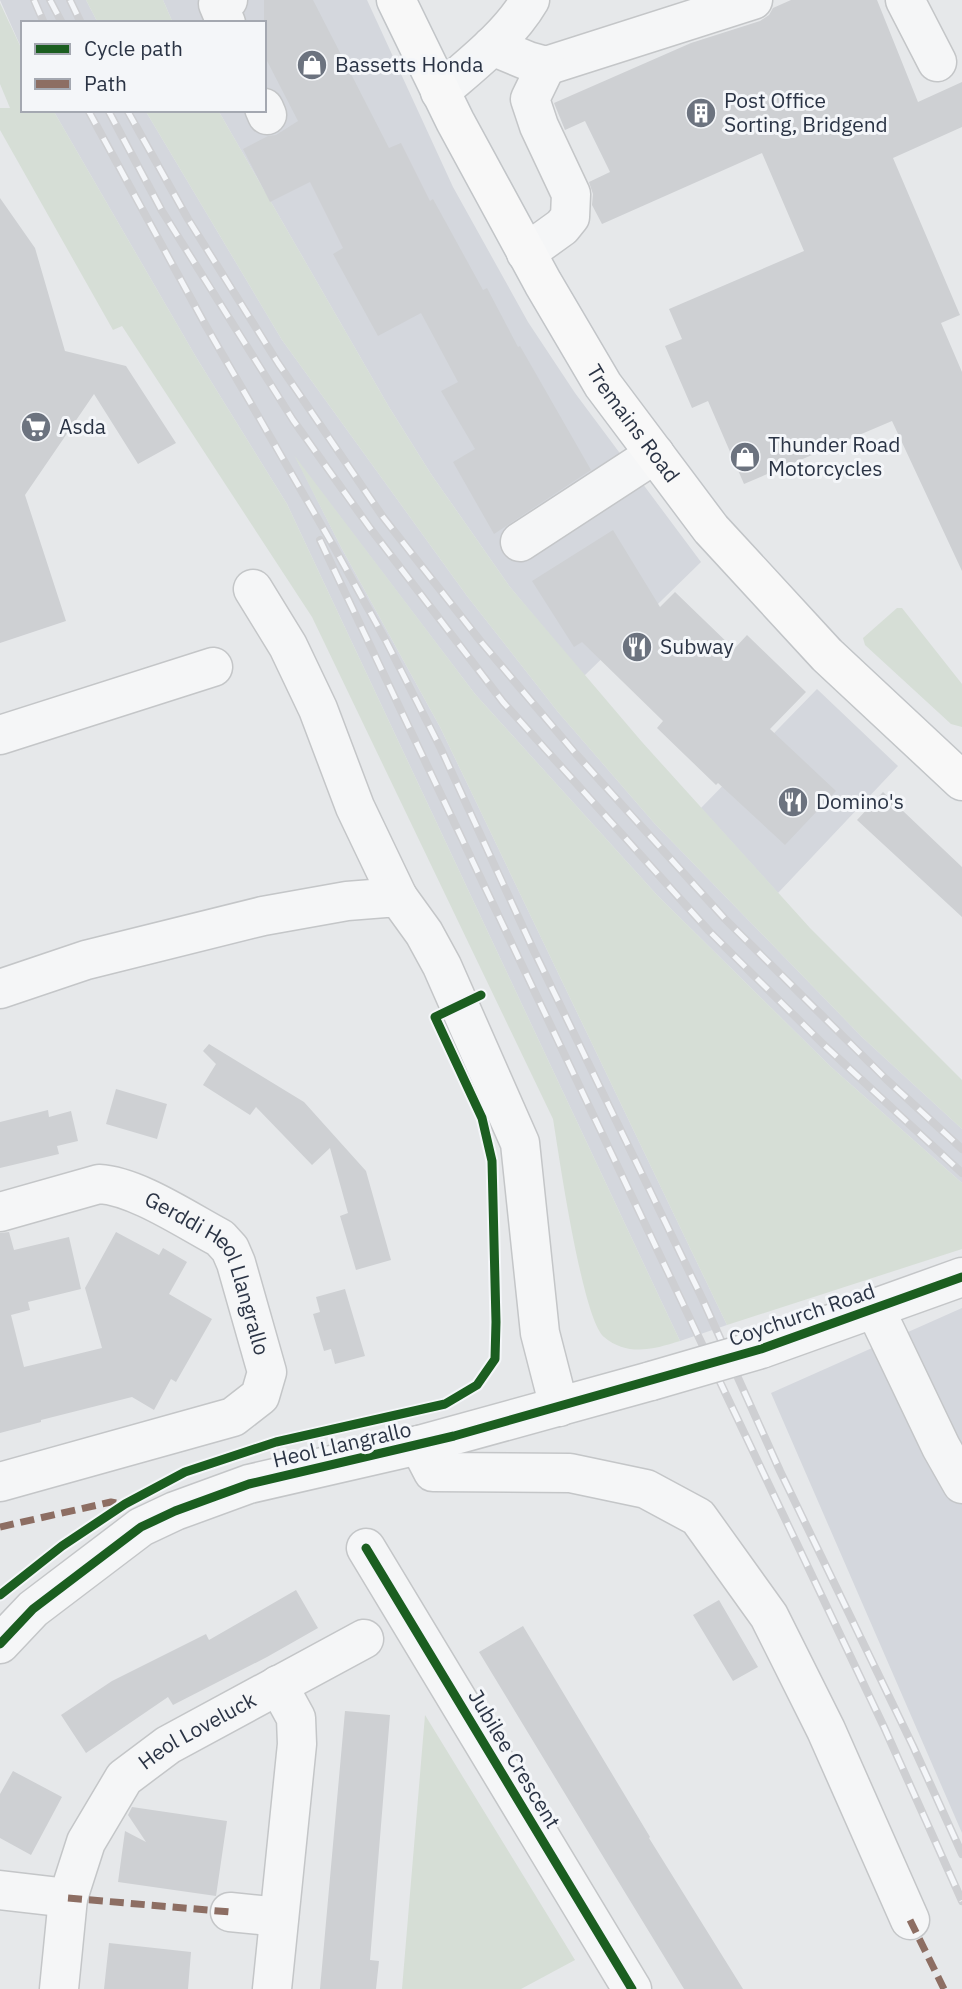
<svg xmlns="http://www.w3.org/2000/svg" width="962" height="1989" font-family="'IBM Plex Sans',sans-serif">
<rect width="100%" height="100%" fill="#e6e8ea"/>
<path fill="#d4d7dd" d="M 0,0 L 86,0 L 98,23 L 23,23 L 23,52 Z
M 163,0 L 367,0 L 453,187 L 528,322 L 575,393 L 701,562 L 584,676 L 510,587 L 431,474 L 389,407 L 218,110 L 264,110 L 264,23 L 173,23 Z
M 53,110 L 145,110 L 282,340 L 467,596 L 558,712 L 655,824 L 862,1037 L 962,1129 L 962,1183 L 830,1066 L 657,895 L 475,694 L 297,460 L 342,549 L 440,727 L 727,1325 L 680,1341 L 287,504 L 196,357 Z
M 817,689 L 898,766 L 778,893 L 701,808 Z
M 962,1308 L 962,1833 L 771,1393 Z"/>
<path fill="#d6ded6" d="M 86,0 L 163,0 L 173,23 L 98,23 Z
M 0,3 L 23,52 L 23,110 L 53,110 L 196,357 L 287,504 L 680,1341 C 654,1349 628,1357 604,1337 C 582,1318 559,1155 553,1119 L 312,617 L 122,326 L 113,330 L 0,130 L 0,108 L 10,108 L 0,84 Z
M 145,110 L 218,110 L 389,407 L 431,474 L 510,587 L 642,742 L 810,928 L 962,1080 L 962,1129 L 862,1037 L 655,824 L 558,712 L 467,596 L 282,340 Z
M 294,455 L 475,694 L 657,895 L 830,1066 L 962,1183 L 962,1249 L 727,1325 L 440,727 L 342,549 Z
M 897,608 L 902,608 L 962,684 L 962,727 L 951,724 L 865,645 L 863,638 Z
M 425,1715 L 575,1960 L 521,1989 L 402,1989 Z"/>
<path fill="#ced0d3" d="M 264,0 L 313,0 L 389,148 L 401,143 L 430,201 L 433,199 L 483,290 L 487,288 L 518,347 L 520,346 L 591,470 L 494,534 L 453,462 L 475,449 L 441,391 L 458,382 L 421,313 L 378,336 L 333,254 L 343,248 L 310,182 L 270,202 L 243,149 L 268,136 L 276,135 L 298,121 L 264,55 Z
M 791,0 L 877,0 L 918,102 L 962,82 L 962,127 L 893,158 L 960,315 L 941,323 L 962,372 L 962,571 L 892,421 L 744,484 L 708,401 L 692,408 L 665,346 L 682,339 L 669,309 L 804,251 L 762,153 L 602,224 L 592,205 L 593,194 L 589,182 L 610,172 L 585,121 L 565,130 L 554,103 L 691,43 L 760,21 L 769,15 L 773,8 Z
M 0,198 L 35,248 L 65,351 L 126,366 L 176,443 L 138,464 L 94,394 L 25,495 L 66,621 L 0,643 Z
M 613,530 L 660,607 L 675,592 L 734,649 L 747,635 L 806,692 L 770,729 L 836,791 L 785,845 L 718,783 L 716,785 L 657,728 L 663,721 L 582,642 L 574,647 L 532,581 Z
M 883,792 L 962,867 L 962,917 L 857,820 Z
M 209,1044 L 304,1102 L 366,1171 L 391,1260 L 356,1270 L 340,1216 L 348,1213 L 330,1148 L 312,1165 L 256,1107 L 250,1115 L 203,1085 L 216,1064 L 203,1051 Z
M 116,1089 L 167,1104 L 157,1139 L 106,1124 Z
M 48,1110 L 49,1117 L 71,1111 L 78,1141 L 57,1146 L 59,1154 L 0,1168 L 0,1122 Z
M 9,1232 L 14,1250 L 69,1237 L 81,1289 L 28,1302 L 30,1310 L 11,1315 L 24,1367 L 102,1348 L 85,1288 L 116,1232 L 159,1255 L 163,1248 L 187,1262 L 169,1294 L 212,1319 L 176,1382 L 171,1379 L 154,1410 L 132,1397 L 41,1420 L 41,1422 L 0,1433 L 0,1233 Z
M 345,1289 L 365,1356 L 335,1364 L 331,1349 L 324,1351 L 313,1314 L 320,1312 L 316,1297 Z
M 296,1590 L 318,1628 L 267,1657 L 173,1705 L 168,1697 L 86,1753 L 61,1715 L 112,1681 L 206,1634 L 209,1640 Z
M 719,1600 L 758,1667 L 733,1681 L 693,1615 Z
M 523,1626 L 650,1837 L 649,1838 L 743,1989 L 684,1989 L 607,1863 L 479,1652 Z
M 345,1711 L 390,1715 L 370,1960 L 379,1961 L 376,1989 L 320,1989 Z
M 13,1771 L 62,1797 L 31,1855 L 0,1838 L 0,1794 Z
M 132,1807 L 227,1821 L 216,1896 L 118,1882 L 125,1831 L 146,1842 L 128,1815 Z
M 109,1943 L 191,1952 L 188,1989 L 104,1989 Z"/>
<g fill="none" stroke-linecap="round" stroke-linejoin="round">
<g stroke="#c4c6c8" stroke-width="41">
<g id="minor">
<path d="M 905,0 L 937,62"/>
<path d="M 226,23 L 218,4 L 228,0"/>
<path d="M 492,46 L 528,61 L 546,66 L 753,0"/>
<path d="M 440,92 C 472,64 509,36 530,0"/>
<path d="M 264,108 L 267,115"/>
<path d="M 526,253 L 562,227 L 570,217 L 571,194 L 539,126 L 530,99 L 546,66"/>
<path d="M 520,542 L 655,454"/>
<path d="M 253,589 L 288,646 L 318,709 L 355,807 L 398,897"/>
<path d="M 0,735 L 213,667"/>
<path d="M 0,989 L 86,960 L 263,916 L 347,901 L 398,897 L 424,933 L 442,966 L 520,1143 L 540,1333 L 559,1407"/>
<path id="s1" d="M 0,1212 L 99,1184 C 136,1186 186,1220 220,1238 L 230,1249 L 236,1263 L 267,1372 L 260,1396 L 233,1417 L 0,1482"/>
<path d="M 875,1309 L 941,1447 L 962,1484"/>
<path d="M 761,1349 L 962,1277"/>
<path d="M 419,1445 L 433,1472 L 570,1473 L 646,1489 L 698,1517 L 769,1616 L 826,1730 L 910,1920"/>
<path d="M 366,1548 L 632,1989"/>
<path d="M 0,1644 L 33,1609 L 141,1527 L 175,1511 L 249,1484 L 419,1445 L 651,1381"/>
<path id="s2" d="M 0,1890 L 68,1898 L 86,1842 L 124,1778 L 168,1745 L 364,1639"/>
<path d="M 230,1912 L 279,1917"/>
<path d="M 59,1989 L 68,1898"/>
<path d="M 272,1989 L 297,1744 L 296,1718 L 278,1685"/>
</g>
</g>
<g stroke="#c2c5c8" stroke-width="41">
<g id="major">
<path id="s3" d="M 396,0 L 455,121 L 543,283 L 603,385 L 711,529 L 827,655 L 962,781"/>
</g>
</g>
<use href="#minor" stroke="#f5f6f7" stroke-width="38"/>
<use href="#major" stroke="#f8f8f8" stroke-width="38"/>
<g stroke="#cecfd2" stroke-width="8">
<path id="rail" d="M 34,0 L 44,23
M 50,0 L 62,23
M 70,0 L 81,23
M 88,110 L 206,326 L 334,547 L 385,639 L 441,749 L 533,949 L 702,1298 L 780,1471 L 913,1746 L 962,1854
M 108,110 L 162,211 L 293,420 L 370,528 L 503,702 L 709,931 L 823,1044 L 962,1173
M 127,110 L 188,219 L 278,363 L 383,517 L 482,643 L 576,754 L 725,919 L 886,1079 L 962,1149
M 320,540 L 884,1727 L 962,1901"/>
</g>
<use href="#rail" stroke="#f4f6f9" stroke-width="5" stroke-dasharray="16" stroke-linecap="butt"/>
<g stroke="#c4c6c8" stroke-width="41" stroke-linecap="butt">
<path id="minor-bridge" d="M 651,1381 L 761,1349"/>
</g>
<use href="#minor-bridge" stroke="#f5f6f7" stroke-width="38"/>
<path stroke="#8d6e63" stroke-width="7" stroke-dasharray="14 7" stroke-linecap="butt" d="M 0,1527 L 111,1502 L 123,1504
M 68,1898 L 230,1912
M 910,1920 L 944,1989"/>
<g stroke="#f4f6f9" stroke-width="13">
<path id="cycleway" d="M 366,1548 L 632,1989
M 0,1595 L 62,1546 L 125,1504 L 185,1472 L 276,1442 L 445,1404 L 477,1385 L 495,1359 L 496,1322 L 492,1161 L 482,1118 L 435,1017 L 481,995
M 0,1644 L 33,1609 L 141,1527 L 175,1511 L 249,1484 L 454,1436 L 761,1349 L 962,1277"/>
</g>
<use href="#cycleway" stroke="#1b5e20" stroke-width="9"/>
</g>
<defs>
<g id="shop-disc" transform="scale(1.575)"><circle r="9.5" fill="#6c737f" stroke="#f4f6f9"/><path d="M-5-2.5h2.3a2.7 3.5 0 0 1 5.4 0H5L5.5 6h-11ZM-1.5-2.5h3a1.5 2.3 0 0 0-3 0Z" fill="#fff"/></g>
<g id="building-disc" transform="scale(1.575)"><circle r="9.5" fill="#6c737f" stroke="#f4f6f9"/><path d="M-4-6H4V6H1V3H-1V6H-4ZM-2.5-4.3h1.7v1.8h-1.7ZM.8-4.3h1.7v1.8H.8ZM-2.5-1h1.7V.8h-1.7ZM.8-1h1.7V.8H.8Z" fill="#fff"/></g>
<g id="supermarket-disc" transform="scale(1.575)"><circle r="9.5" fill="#6c737f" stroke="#f4f6f9"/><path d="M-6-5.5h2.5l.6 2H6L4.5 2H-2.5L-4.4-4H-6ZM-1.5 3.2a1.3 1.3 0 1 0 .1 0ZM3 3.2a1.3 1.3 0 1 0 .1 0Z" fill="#fff"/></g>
<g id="restaurant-disc" transform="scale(1.575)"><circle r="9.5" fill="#6c737f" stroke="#f4f6f9"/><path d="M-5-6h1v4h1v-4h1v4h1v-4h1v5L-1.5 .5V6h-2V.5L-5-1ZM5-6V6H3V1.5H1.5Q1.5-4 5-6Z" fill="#fff"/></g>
</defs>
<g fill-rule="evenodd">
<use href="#shop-disc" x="312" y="65"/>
<use href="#building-disc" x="701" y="113"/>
<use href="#supermarket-disc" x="36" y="427"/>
<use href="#shop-disc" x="745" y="457"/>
<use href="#restaurant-disc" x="637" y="647"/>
<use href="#restaurant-disc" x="793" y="802"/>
</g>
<g text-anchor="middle" stroke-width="6" stroke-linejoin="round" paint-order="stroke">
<g font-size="21" fill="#2b3445" stroke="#f4f6f9" text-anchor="start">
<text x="335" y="72">Bassetts Honda</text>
<text x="724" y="108">Post Office<tspan x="724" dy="24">Sorting, Bridgend</tspan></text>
<text x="59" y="434">Asda</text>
<text x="768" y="452">Thunder Road<tspan x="768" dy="24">Motorcycles</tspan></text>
<text x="660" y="654">Subway</text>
<text x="816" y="809">Domino's</text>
</g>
<g font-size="21" fill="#2b3445" stroke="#f4f6f9">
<text dy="7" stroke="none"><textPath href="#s3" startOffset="486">Tremains Road</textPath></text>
<text dy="7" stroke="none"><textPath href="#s1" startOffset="257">Gerddi Heol Llangrallo</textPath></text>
<text transform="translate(802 1315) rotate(-19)" y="7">Coychurch Road</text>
<text transform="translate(342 1445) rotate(-13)" y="7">Heol Llangrallo</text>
<text dy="7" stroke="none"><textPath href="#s2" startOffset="289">Heol Loveluck</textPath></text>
<text transform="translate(514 1759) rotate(59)" y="7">Jubilee Crescent</text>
</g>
</g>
<rect x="21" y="21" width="245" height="91" fill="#f4f6f9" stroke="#a4a8b1" stroke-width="2"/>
<rect x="35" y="44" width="35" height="10" fill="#1b5e20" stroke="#a4a8b1" stroke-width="2"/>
<text x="84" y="56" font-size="21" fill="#2b3445">Cycle path</text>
<rect x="35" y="79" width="35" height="10" fill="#8d6e63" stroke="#a4a8b1" stroke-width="2"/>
<text x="84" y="91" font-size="21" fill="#2b3445">Path</text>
</svg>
